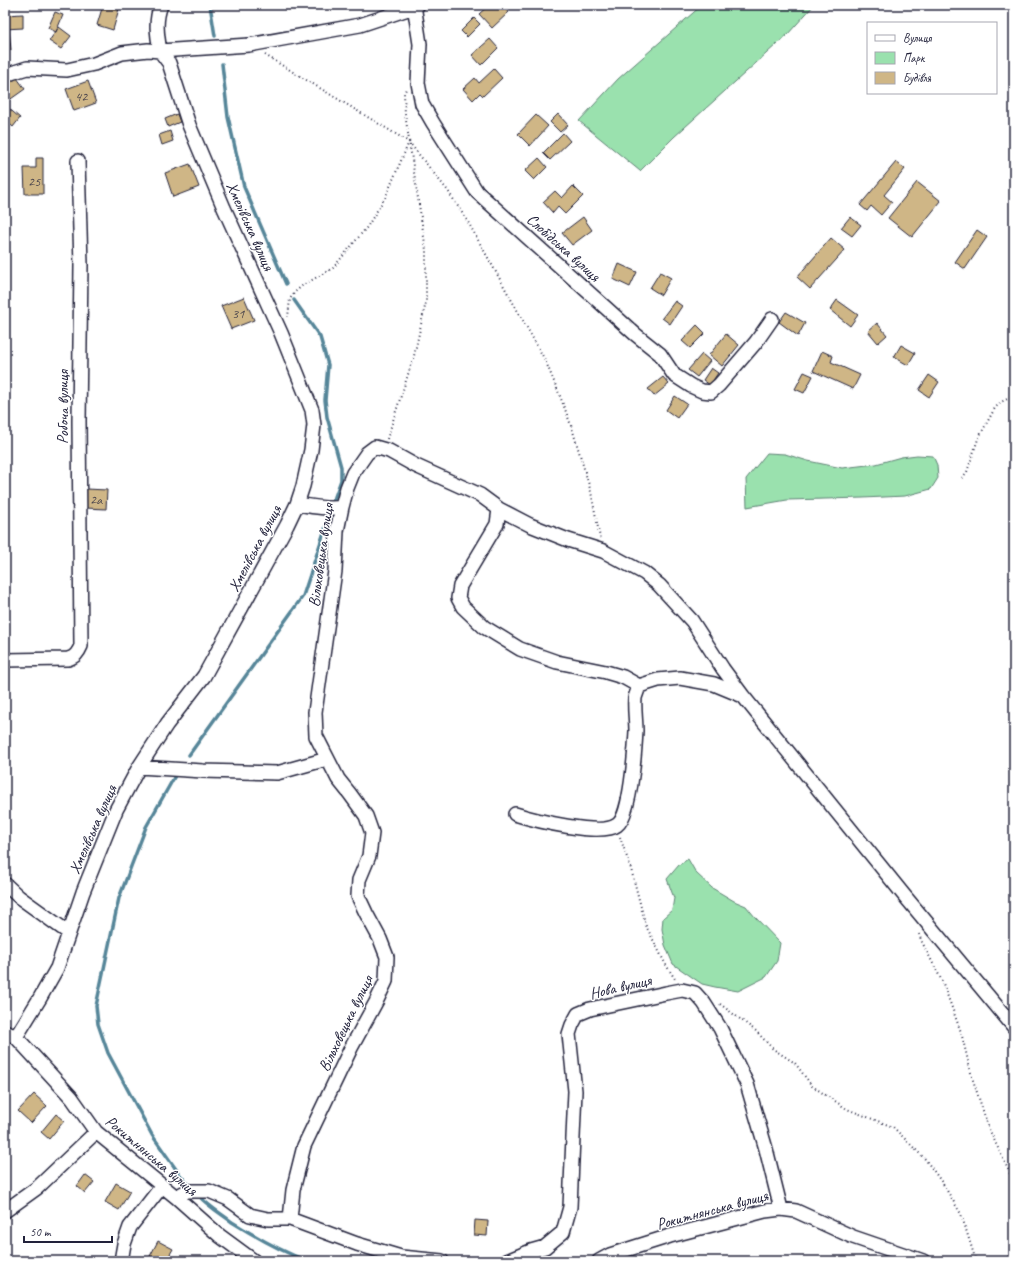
<svg xmlns="http://www.w3.org/2000/svg" width="1019" height="1266" font-family="Caveat,sans-serif">
<rect width="100%" height="100%" fill="#fff"/>
<filter id="ink" filterUnits="userSpaceOnUse"><feTurbulence type="fractalNoise" baseFrequency=".025" numOctaves="2"/><feDisplacementMap in="SourceGraphic" scale="8" xChannelSelector="R" yChannelSelector="G"/><feConvolveMatrix kernelMatrix="1 2 1 2 8 2 1 2 1" color-interpolation-filters="sRGB"/></filter>
<g filter="url(#ink)">
<path fill="#9ae1ae" stroke="#5e8274" d="M 702,5 L 814,5 L 787,35 L 674,137 L 640,171 L 579,121 L 618,79 Z
M 767,453 L 785,454 L 808,461 L 842,468 L 876,464 L 901,457 L 917,455 L 933,456 L 937,465 L 938,478 L 931,489 L 905,496 L 863,498 L 787,500 L 747,507 L 746,479 Z
M 688,859 L 696,873 L 712,888 L 734,901 L 746,906 L 755,917 L 780,943 L 777,961 L 766,977 L 738,991 L 715,987 L 702,984 L 673,964 L 665,945 L 662,929 L 663,918 L 672,910 L 674,898 L 667,879 L 679,865 Z"/>
<g fill="none" stroke-linecap="round" stroke-linejoin="round">
<path stroke="#578699" stroke-width="3.5" d="M 210,5 L 215,36
M 222,64 L 228,117 L 244,187 L 286,284
M 294,300 L 320,337 L 328,365 L 325,400 L 327,417 L 341,467 L 341,480 L 332,505
M 189,755 L 303,596 L 331,511
M 176,774 L 146,827 L 119,898 L 96,1006 L 98,1024 L 108,1053 L 152,1135 L 180,1175 L 191,1187
M 198,1195 C 208,1206 220,1213 232,1222 C 256,1237 280,1251 307,1261"/>
</g>
<path fill="#cfb686" stroke="#22223b" d="M 103,5 L 120,5 L 113,30 L 97,25 Z
M 489,5 L 502,5 L 509,12 L 492,28 L 479,14 Z
M 55,12 L 63,15 L 56,32 L 48,28 Z
M 23,14 L 23,28 L 5,29 L 5,15 Z
M 474,18 L 480,24 L 467,37 L 461,31 Z
M 59,27 L 71,36 L 61,49 L 49,41 Z
M 5,29 L 9,29 L 11,50 L 5,50 Z
M 490,39 L 498,48 L 481,65 L 472,55 Z
M 494,69 L 502,78 L 483,96 L 480,93 L 473,100 L 463,89 L 475,78 L 479,83 Z
M 17,78 L 25,89 L 8,101 L 5,97 L 5,86 Z
M 88,81 L 96,103 L 74,111 L 66,89 Z
M 6,106 L 20,118 L 13,127 L 5,120 Z
M 177,114 L 180,122 L 168,127 L 165,119 Z
M 558,114 L 568,125 L 560,132 L 550,122 Z
M 536,115 L 548,126 L 530,146 L 518,134 Z
M 170,131 L 173,141 L 162,145 L 159,135 Z
M 563,133 L 570,141 L 550,160 L 543,153 Z
M 36,158 L 43,158 L 43,194 L 25,194 L 24,168 L 36,168 Z
M 539,158 L 547,167 L 534,180 L 525,171 Z
M 896,162 L 905,169 L 884,195 L 892,202 L 881,215 L 871,206 L 867,211 L 860,205 Z
M 190,164 L 199,187 L 173,197 L 165,173 Z
M 917,182 L 941,201 L 912,237 L 888,218 Z
M 573,186 L 583,196 L 565,214 L 558,207 L 553,213 L 543,202 L 555,191 L 562,198 Z
M 583,217 L 592,230 L 572,245 L 562,233 Z
M 850,217 L 861,225 L 852,236 L 841,228 Z
M 977,230 L 987,237 L 965,269 L 955,262 Z
M 831,238 L 845,250 L 810,289 L 797,277 Z
M 619,264 L 637,272 L 630,287 L 613,279 Z
M 660,272 L 671,278 L 661,295 L 650,288 Z
M 244,297 L 254,320 L 231,329 L 221,306 Z
M 837,300 L 858,315 L 850,326 L 830,310 Z
M 675,301 L 682,306 L 670,324 L 662,318 Z
M 786,312 L 805,323 L 798,336 L 779,322 Z
M 877,323 L 887,335 L 878,343 L 868,331 Z
M 697,325 L 705,333 L 690,348 L 682,341 Z
M 726,334 L 739,345 L 722,366 L 709,355 Z
M 901,345 L 915,353 L 908,365 L 894,357 Z
M 822,351 L 833,356 L 831,362 L 860,375 L 853,389 L 813,371 Z
M 702,354 L 710,361 L 697,377 L 688,370 Z
M 711,368 L 718,373 L 710,385 L 703,380 Z
M 804,372 L 813,376 L 804,393 L 795,389 Z
M 929,375 L 939,382 L 929,397 L 919,390 Z
M 663,377 L 669,384 L 654,396 L 648,389 Z
M 675,396 L 687,404 L 677,418 L 666,410 Z
M 86,489 L 107,490 L 106,509 L 85,508 Z
M 34,1094 L 47,1106 L 31,1123 L 18,1111 Z
M 56,1114 L 64,1121 L 49,1139 L 41,1132 Z
M 85,1175 L 94,1182 L 85,1193 L 77,1186 Z
M 116,1183 L 130,1191 L 119,1210 L 105,1202 Z
M 475,1220 L 488,1221 L 487,1236 L 474,1235 Z
M 158,1241 L 173,1249 L 166,1261 L 154,1261 L 149,1258 Z"/>
<g fill="none" stroke-linecap="round" stroke-linejoin="round">
<g stroke="#22223b" stroke-width="16">
<path id="minor" d="M 414,5 L 420,44 L 418,83 L 422,104 L 433,123 L 477,192 L 635,334 L 660,354 L 674,375 L 691,386 L 702,391 L 711,392 L 719,385 L 756,342 L 772,319
M 160,51 L 249,45 L 360,25 L 414,7 L 418,5
M 5,75 L 27,68 L 67,70 L 94,64 L 122,53 L 148,50 L 160,51 C 157,34 155,20 161,5
M 297,504 C 312,506 327,510 342,507
M 499,509 L 497,524 L 460,586 L 458,598 L 463,607 L 484,627 L 520,649 L 557,662 L 606,672 L 623,677 L 639,686
M 5,660 L 68,659 C 75,657 78,653 81,646 L 79,421 L 81,265 L 78,161
M 139,767 L 203,771 L 277,773 L 327,759
M 515,814 C 534,820 601,837 617,825 C 631,816 635,749 636,731 C 636,720 634,709 635,698 C 636,694 638,690 639,686 L 658,680 L 680,678 L 714,684 L 743,696
M 5,884 L 19,897 L 69,933
M 5,1032 L 16,1037 L 72,1098 L 96,1132 L 176,1197 L 220,1236 L 254,1261
M 16,1037 L 40,998 L 57,968 L 83,892 L 116,810 L 139,767 L 167,724 L 204,676 L 287,525 L 297,504 L 303,486 L 311,450 L 314,425 L 312,410 L 281,333 L 224,208 L 189,125 L 169,63 L 160,51
M 176,1197 L 187,1191 L 209,1191 L 228,1199 L 250,1215 L 268,1219 L 290,1219 L 357,1244 L 401,1257 L 442,1261
M 5,1211 L 37,1188 L 96,1132
M 290,1219 L 293,1190 L 304,1146 L 351,1048 L 376,1002 L 386,981 L 387,957 L 380,939 L 366,913 L 358,896 L 359,880 L 369,856 L 372,833 L 366,816 L 350,794 L 338,779 L 316,736 L 315,712 L 335,571 L 337,531 L 342,507 L 347,488 L 353,473 L 367,453 L 375,447 L 389,451 L 416,466 L 480,495 L 499,509 L 530,525 L 568,540 L 603,551 L 644,573 L 659,585 L 692,621 L 723,669 L 743,696 L 903,894 L 1014,1027
M 121,1261 L 124,1244 L 130,1227 L 162,1186
M 507,1261 L 531,1251 L 545,1247 L 563,1232 L 570,1207 L 575,1091 L 569,1034 L 572,1025 L 578,1014 L 590,1009 L 666,993 L 682,990 L 695,993 L 704,1003 L 720,1028 L 747,1084 L 766,1149 L 781,1209
M 599,1261 L 610,1255 L 670,1236 L 765,1211 L 781,1209 L 796,1211 L 853,1237 L 923,1261"/>
</g>
<path stroke="#22223b" stroke-width="2" stroke-dasharray="1 3" stroke-linecap="butt" d="M 265,55 L 409,142 L 386,196 L 367,227 L 333,268 L 303,285 L 295,292 L 290,299 L 288,317
M 409,142 L 448,191 L 468,222 L 545,360 L 560,396 L 572,428 L 591,492 L 600,538
M 387,439 L 414,356 L 426,302 L 426,250 L 405,114 L 404,93 L 406,89
M 962,478 L 967,472 L 978,439 L 995,408 L 1001,402 L 1014,396
M 620,837 L 631,869 L 646,926 L 666,965 L 675,979
M 919,934 L 922,942 L 942,981 L 961,1032 L 972,1077 L 989,1129 L 1014,1182
M 720,1004 L 756,1031 L 773,1049 L 795,1063 L 812,1086 L 847,1109 L 893,1127 L 925,1159 L 943,1184 L 961,1214 L 976,1261"/>
<use href="#minor" stroke="#fff" stroke-width="13"/>
</g>
</g>
<g text-anchor="middle" stroke-width="3" stroke-linejoin="round" paint-order="stroke">
<g font-size="14" fill="#4d474e">
<text x="81" y="101">42</text>
<text x="34" y="186">25</text>
<text x="238" y="318">31</text>
<text x="96" y="504">2а</text>
</g>
<g font-size="16" fill="#22223b" stroke="#fff">
<text transform="translate(251 226) rotate(66)" y="6">Хмелівська вулиця</text>
<text transform="translate(564 247) rotate(42)" y="6">Слобідська вулиця</text>
<text transform="translate(62 407) rotate(-90)" y="6">Робоча вулиця</text>
<text transform="translate(254 548) rotate(-62)" y="6">Хмелівська вулиця</text>
<text transform="translate(320 555) rotate(-82)" y="6">Вільховецька вулиця</text>
<text transform="translate(92 829) rotate(-66)" y="6">Хмелівська вулиця</text>
<text transform="translate(620 986) rotate(-13)" y="6">Нова вулиця</text>
<text transform="translate(345 1023) rotate(-64)" y="6">Вільховецька вулиця</text>
<text transform="translate(152 1155) rotate(40)" y="6">Рокитнянська вулиця</text>
<text transform="translate(712 1209) rotate(-15)" y="6">Рокитнянська вулиця</text>
</g>
</g>
<rect width="1019" height="1266" fill="none" stroke="#fff" stroke-width="20"/>
<rect x="10" y="10" width="999" height="1246" fill="none" stroke="#22223b" stroke-width="1.5" filter="url(#ink)"/>
<rect x="867" y="22" width="130" height="72" fill="#ffffff" stroke="#a7a7b1"/>
<rect x="875" y="35" width="20" height="6" fill="#ffffff" stroke="#a7a7b1"/>
<text x="903" y="42" font-size="12" fill="#22223b">Вулиця</text>
<rect x="875" y="52" width="20" height="12" fill="#9ae1ae" stroke="#a7a7b1"/>
<text x="903" y="62" font-size="12" fill="#22223b">Парк</text>
<rect x="875" y="72" width="20" height="12" fill="#cfb686" stroke="#a7a7b1"/>
<text x="903" y="82" font-size="12" fill="#22223b">Будівля</text>
<path d="M24 1236v6h88v-6" fill="none" stroke="#22223b" stroke-width="2"/>
<text x="30" y="1236" font-size="12" fill="#22223b" stroke="#ffffff" stroke-width="3" paint-order="stroke">50 m</text>
</svg>
